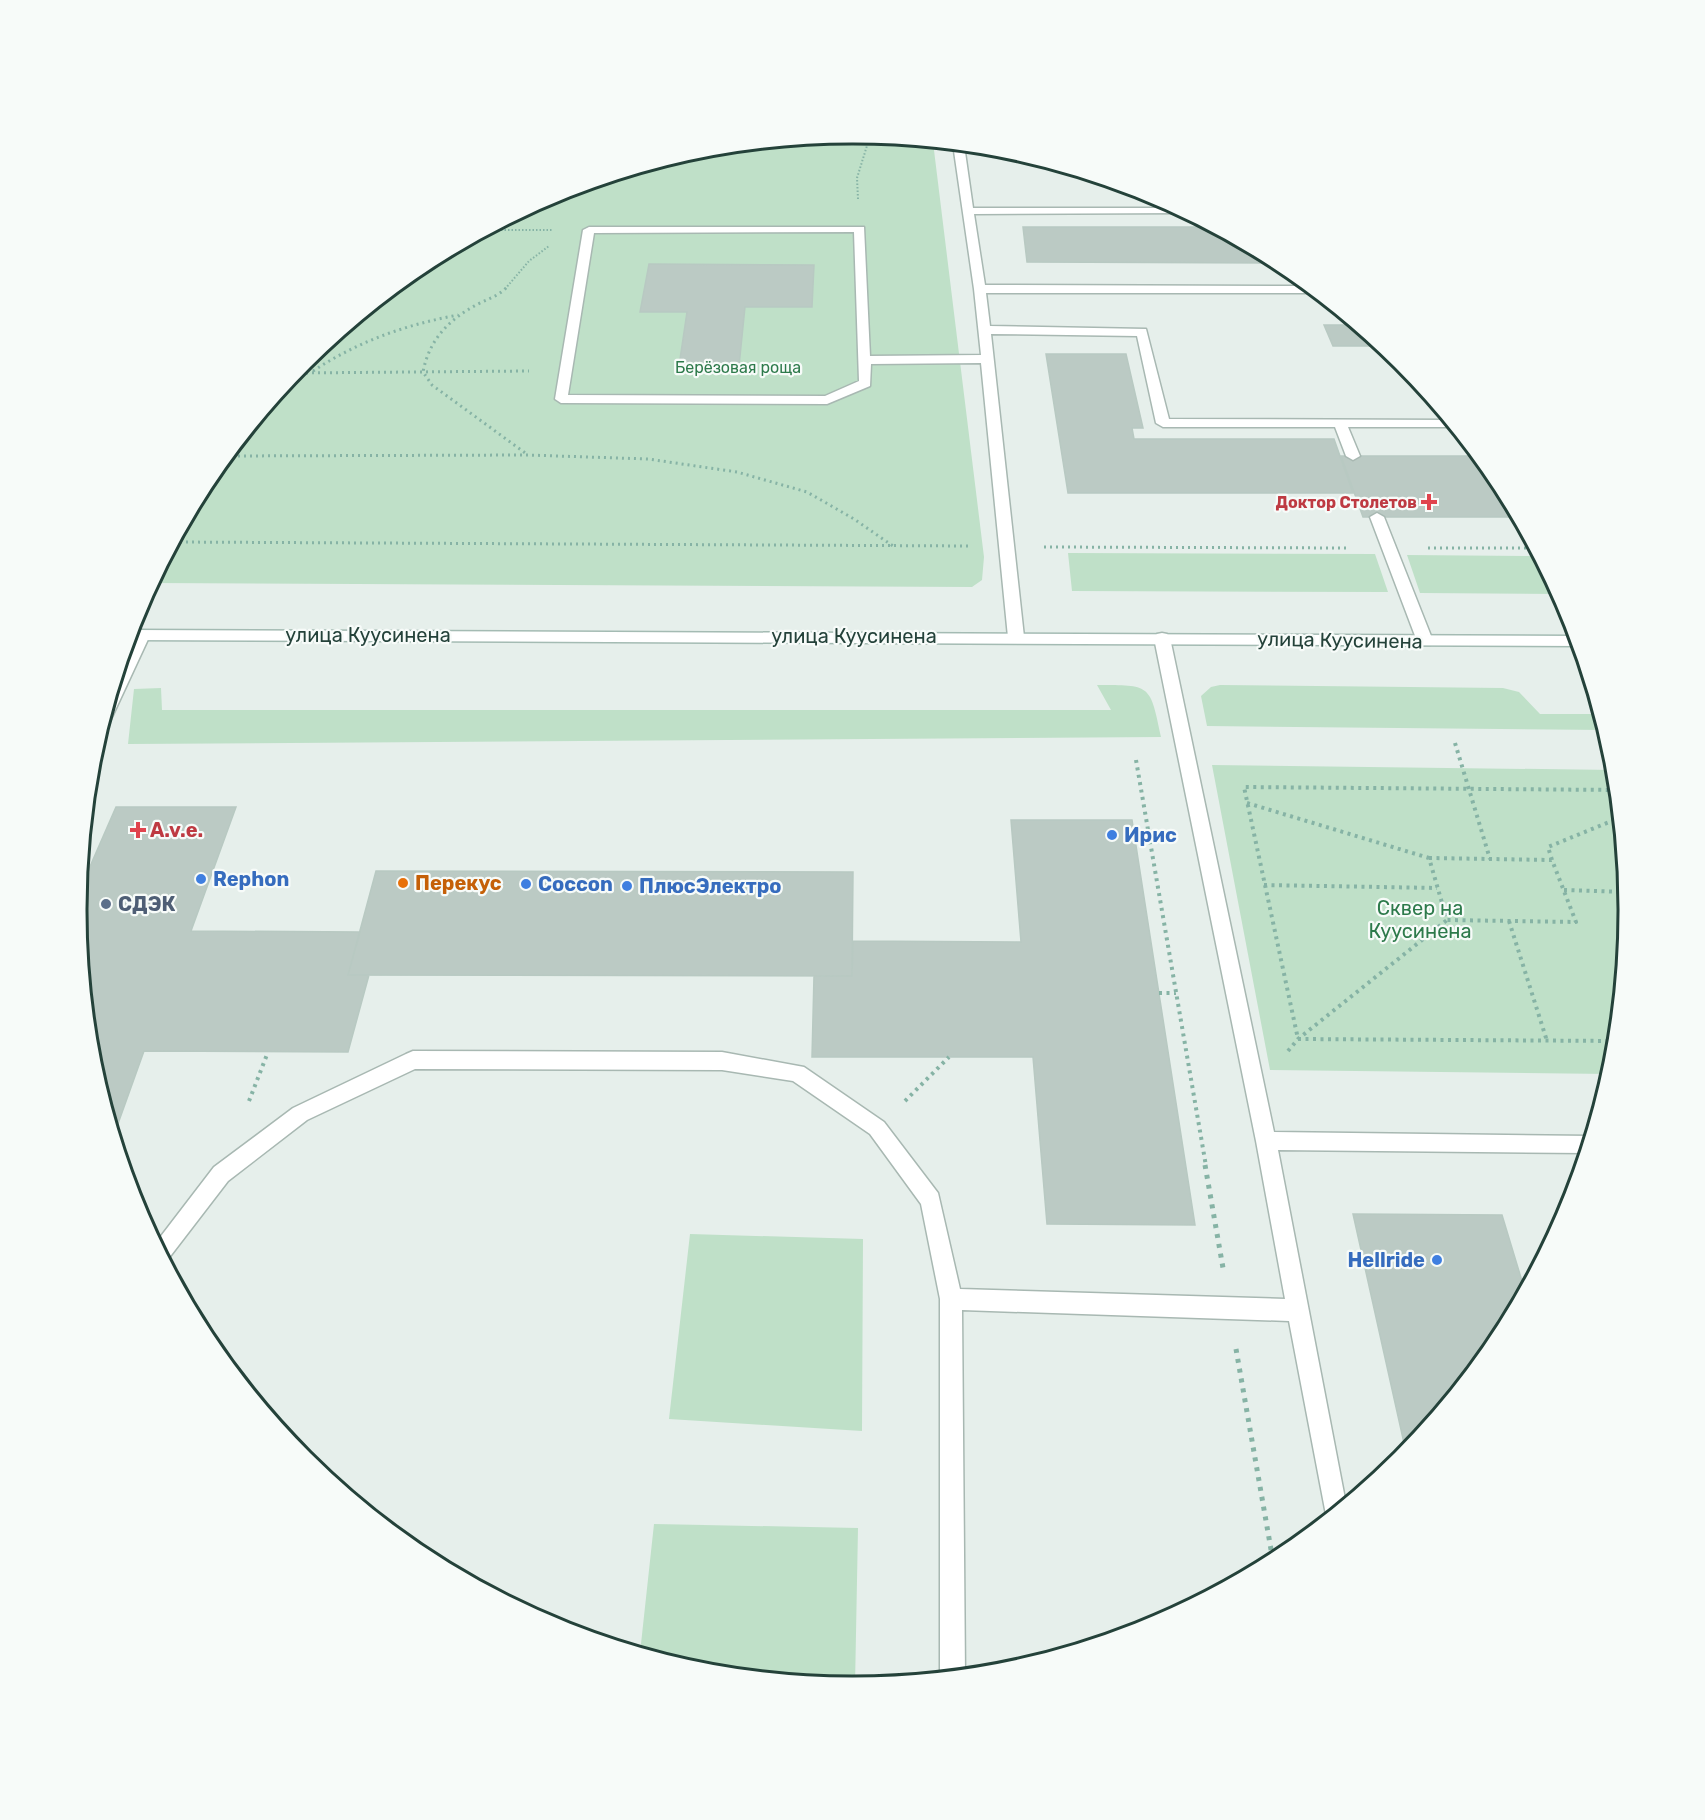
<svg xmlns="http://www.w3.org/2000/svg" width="1705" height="1820" font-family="Rubik,sans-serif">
<rect width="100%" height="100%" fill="#e6efeb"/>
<path fill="#bfe0c8" d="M 853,134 L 933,142 L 984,557 L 982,580 L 972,587 L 151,583 L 207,479 L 304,361 L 422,265 L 556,193 L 701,149 Z
M 1068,553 L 1375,554 L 1388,592 L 1072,591 Z
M 1407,555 L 1539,556 L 1559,594 L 1420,593 Z
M 1097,685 C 1151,685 1150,684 1161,737 L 128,744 L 134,689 L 161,688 L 162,710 L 1111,710 Z
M 1220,685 L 1503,688 L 1519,692 L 1540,714 L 1600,714 L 1605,730 L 1207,726 L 1201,696 L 1211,687 Z
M 1212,765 L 1615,770 L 1628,910 L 1614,1062 L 1610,1074 L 1270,1070 Z
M 690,1234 L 863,1239 L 862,1431 L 669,1419 Z
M 654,1524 L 858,1528 L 855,1686 L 701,1671 L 640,1653 Z"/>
<path fill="#bbcac4" stroke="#b8c9c2" stroke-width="1.5" d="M 1023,227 L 1214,227 L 1280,263 L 1027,262 Z
M 649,264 L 814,265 L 812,307 L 745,307 L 739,366 L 679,366 L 687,312 L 640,312 Z
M 1324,325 L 1357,325 L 1382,346 L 1333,346 Z
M 1046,354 L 1126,354 L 1143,428 L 1132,428 L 1134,439 L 1334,439 L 1353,493 L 1068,493 Z
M 1341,456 L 1479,456 L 1498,479 L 1518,517 L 1363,517 Z
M 116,807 L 236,807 L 191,931 L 360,932 L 348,975 L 369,975 L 348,1052 L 144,1051 L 114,1135 L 91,1061 L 77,910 L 78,894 Z
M 1011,820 L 1132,820 L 1195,1225 L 1047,1224 L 1033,1057 L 812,1057 L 814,976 L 852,976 L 853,941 L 1021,942 Z
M 376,871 L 853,872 L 852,976 L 348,975 Z
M 1353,1214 L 1502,1215 L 1525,1291 L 1498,1341 L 1406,1452 Z"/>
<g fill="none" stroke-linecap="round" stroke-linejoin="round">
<g stroke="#a8b8b2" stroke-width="3">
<path id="lane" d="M 953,144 L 1010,151 L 965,152 L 973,208 L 1177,208 L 1188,213 L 974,214 L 985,285 L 1310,286 L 1318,293 L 986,293 L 990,326 L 1146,329 L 1169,419 L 1449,420 L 1455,427 L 1348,427 L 1360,456 L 1353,460 L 1346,456 L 1335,427 L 1163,427 L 1156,423 L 1137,336 L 991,334 L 1024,637 L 1016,642 L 1008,637 L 981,363 L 871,364 L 870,386 L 827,404 L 561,403 L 555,399 L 583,230 L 589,227 L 864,227 L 870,356 L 981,355 L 974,289 ZM 854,232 L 859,381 L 825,396 L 568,395 L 594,233 Z
M 1377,513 L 1384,517 L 1433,641 L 1430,645 L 1420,645 L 1417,641 L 1370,517 Z
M 142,630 L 150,635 L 111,719 L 109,723 L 102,724 L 119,668 L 137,631 Z
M 1162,633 L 1167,634 L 1170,638 L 1274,1132 L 1591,1136 L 1586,1153 L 1278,1150 L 1346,1504 L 1327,1520 L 1289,1321 L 962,1310 L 965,1675 L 940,1677 L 940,1299 L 921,1204 L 870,1134 L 793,1081 L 722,1070 L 415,1069 L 307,1120 L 228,1181 L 165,1263 L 155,1244 L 214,1167 L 293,1108 L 406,1054 L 413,1051 L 722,1052 L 804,1067 L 884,1122 L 938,1193 L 960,1289 L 1285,1299 L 1256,1141 L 1154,638 L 1157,634 Z"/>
</g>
<g stroke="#a4bbb3" stroke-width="3">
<path id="secondary" d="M 131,630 L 1576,636 L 1579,646 L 129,640 Z"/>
</g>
<path stroke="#86b3a5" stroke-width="2" stroke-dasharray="1.5 2" stroke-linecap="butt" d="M 858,199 L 857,178 L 870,136
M 487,230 L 552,230
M 505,289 L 529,261 L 549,246"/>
<path stroke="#86b3a5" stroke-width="3" stroke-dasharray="2 4" stroke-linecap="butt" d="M 506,288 C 498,296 488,299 478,304 C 449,319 429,340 423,372 L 432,385 L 528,455
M 313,371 C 359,341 405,325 458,315
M 294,373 L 529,371
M 226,456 L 528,455 L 648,459 L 737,472 L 807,492 L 854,519 L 893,546
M 174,542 L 971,546
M 1044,547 L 1349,548
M 1428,548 L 1535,548"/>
<path stroke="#86b3a5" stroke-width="4" stroke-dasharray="3 4.5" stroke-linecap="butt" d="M 1455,743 L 1490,859
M 1136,760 L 1206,1166
M 1247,803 L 1429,858
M 1429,858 L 1552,860 L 1576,922 L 1447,920 Z
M 1552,860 L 1548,847 L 1619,818
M 1264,885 L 1437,888
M 1564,890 L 1627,892
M 1509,921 L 1547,1041
M 1159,993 L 1176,993
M 1616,1041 L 1298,1039 L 1244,787 L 1617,790
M 1288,1051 L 1298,1039 L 1447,920
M 249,1101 L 268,1052
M 905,1101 L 949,1057"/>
<path stroke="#86b3a5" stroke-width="5" stroke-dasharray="4 6" stroke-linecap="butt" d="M 1205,1165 L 1223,1268
M 1236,1349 L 1273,1561"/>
<use href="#lane" fill="#fff" fill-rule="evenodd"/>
<use href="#secondary" fill="#fff" fill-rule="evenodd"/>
</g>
<g fill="#e0444e" stroke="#f7fbf9" stroke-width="2">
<path d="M1426 493h6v6h6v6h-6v6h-6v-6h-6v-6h6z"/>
<path d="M135 821h6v6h6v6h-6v6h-6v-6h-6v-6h6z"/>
</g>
<g fill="#3f7fe0" stroke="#f7fbf9" stroke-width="2">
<circle cx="1112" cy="835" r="6"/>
<circle cx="201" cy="879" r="6"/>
<circle cx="526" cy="884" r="6"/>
<circle cx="627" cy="886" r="6"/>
<circle cx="1437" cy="1260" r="6"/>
</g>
<circle fill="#e8710a" stroke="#f7fbf9" stroke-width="2" cx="403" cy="883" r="6"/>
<circle fill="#5c6f8a" stroke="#f7fbf9" stroke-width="2" cx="106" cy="904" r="6"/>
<g text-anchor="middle" stroke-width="4.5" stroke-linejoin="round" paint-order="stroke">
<g font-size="16" fill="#2d7a4b" stroke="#f7fbf9">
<text x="738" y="373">Берёзовая роща</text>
</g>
<g font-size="16" font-weight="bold" fill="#be3a42" stroke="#f7fbf9" text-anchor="end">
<text x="1417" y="508">Доктор Столетов</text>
</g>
<g font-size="20" fill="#24423a" stroke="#f7fbf9">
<text x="368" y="642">улица Куусинена</text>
<text x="854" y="643">улица Куусинена</text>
<text transform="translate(1340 640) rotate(1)" y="7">улица Куусинена</text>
</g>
<g font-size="20" font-weight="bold" fill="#be3a42" stroke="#f7fbf9" text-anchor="start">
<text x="150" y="837">A.v.e.</text>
</g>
<g font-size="20" font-weight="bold" fill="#366cbe" stroke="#f7fbf9" text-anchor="start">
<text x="1124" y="842">Ирис</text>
<text x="213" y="886">Rephon</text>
<text x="538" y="891">Coccon</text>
<text x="639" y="893">ПлюсЭлектро</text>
<text x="1425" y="1267" text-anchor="end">Hellride</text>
</g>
<g font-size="20" font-weight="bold" fill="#c56008" stroke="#f7fbf9" text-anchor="start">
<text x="415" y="890">Перекус</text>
</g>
<g font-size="20" font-weight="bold" fill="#4e5e75" stroke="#f7fbf9" text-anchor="start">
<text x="118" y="911">СДЭК</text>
</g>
<g font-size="20" fill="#2d7a4b" stroke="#f7fbf9">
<text x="1420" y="915">Сквер на<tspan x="1420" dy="23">Куусинена</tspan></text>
</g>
</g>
<path d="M0 0H1705V1820H0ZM852 144H853A765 765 0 0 1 1618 909V911A765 765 0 0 1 853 1676H852A765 765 0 0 1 87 911V909A765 765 0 0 1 852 144Z" fill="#f7fbf9" fill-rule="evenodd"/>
<path fill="none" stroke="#24423a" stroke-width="3" d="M852 144H853A765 765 0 0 1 1618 909V911A765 765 0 0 1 853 1676H852A765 765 0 0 1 87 911V909A765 765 0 0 1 852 144Z"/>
</svg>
